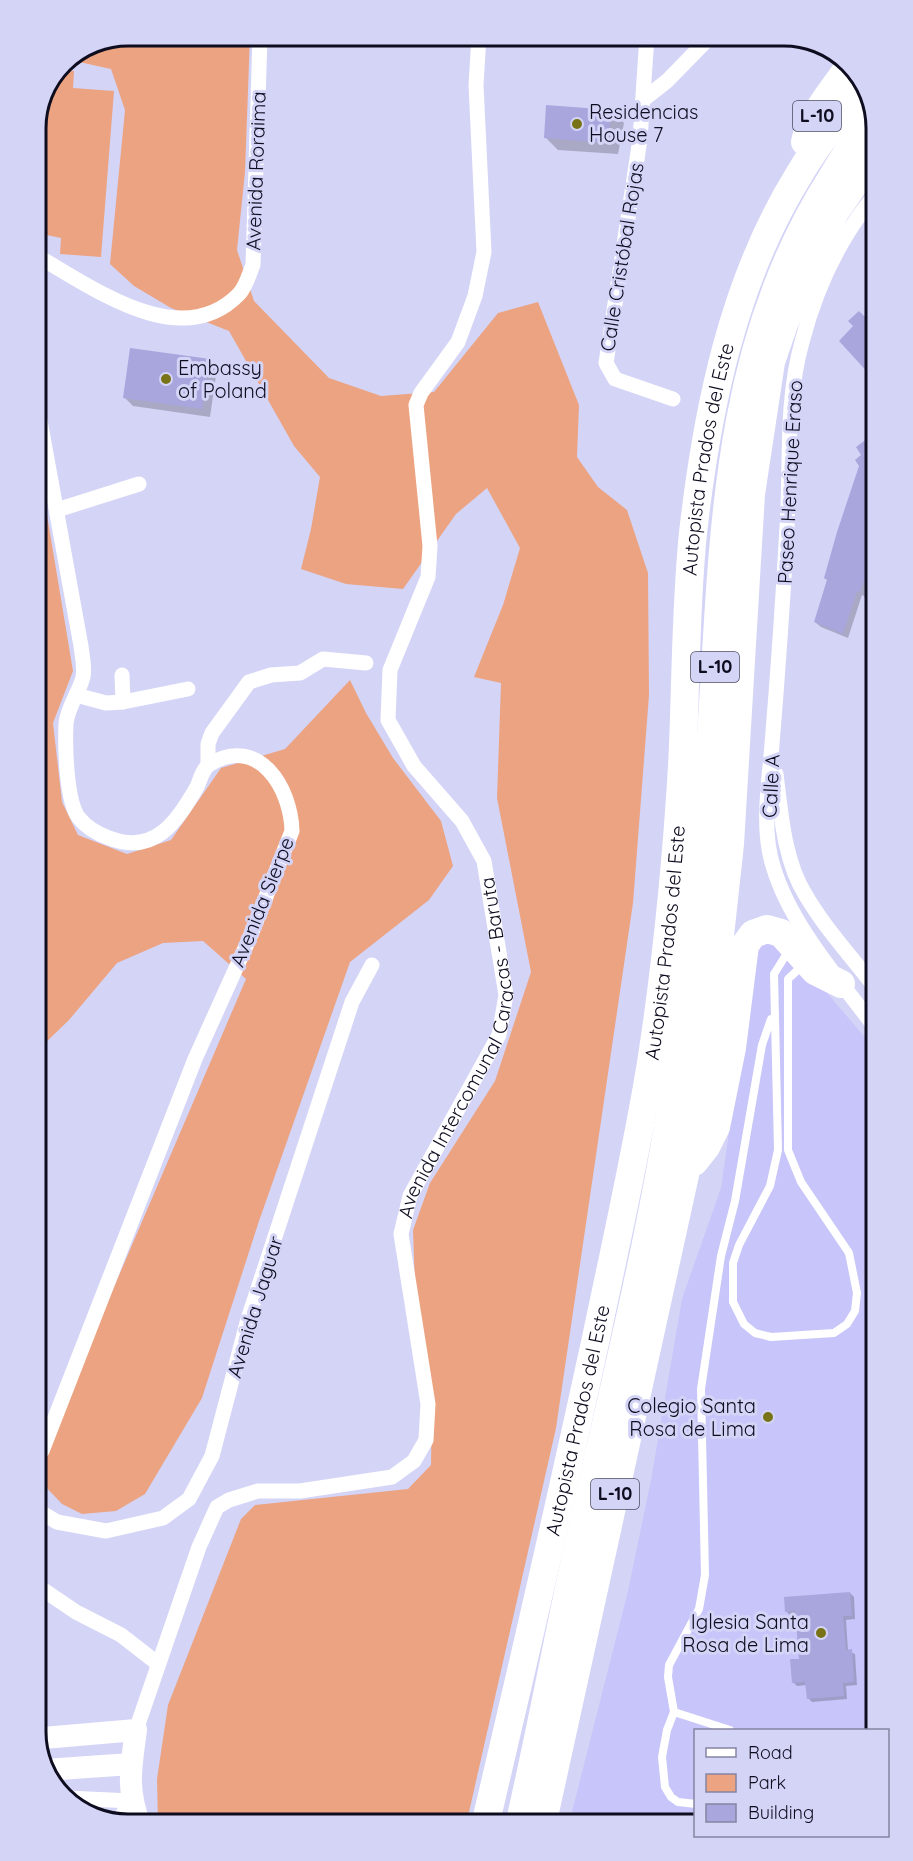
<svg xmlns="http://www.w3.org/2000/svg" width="913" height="1861" font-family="Quicksand,sans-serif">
<rect width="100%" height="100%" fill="#d4d4f7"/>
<path fill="#c7c5f9" d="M 781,939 L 874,1048 L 877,1730 L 696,1730 L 695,1819 L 570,1820 L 628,1591 L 651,1480 L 682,1299 L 721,1188 L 752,974 L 762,941 Z"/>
<path fill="#eca381" d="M 129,36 L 250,36 L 245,172 L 237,250 L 254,301 L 329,378 L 381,396 L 434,392 L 498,313 L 538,302 L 579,405 L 577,457 L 598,487 L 627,510 L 648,573 L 649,695 L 633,903 L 556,1428 L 467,1821 L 158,1824 L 157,1779 L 168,1705 L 241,1519 L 255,1505 L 408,1489 L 431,1465 L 432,1403 L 416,1314 L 413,1230 L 430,1183 L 495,1081 L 531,972 L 497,798 L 501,683 L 474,677 L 503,605 L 520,548 L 487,488 L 456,514 L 403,589 L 346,584 L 301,569 L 311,529 L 320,477 L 294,446 L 229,331 L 171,308 L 134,286 L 110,264 L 125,110 L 111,69 L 70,60 Z
M 60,70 L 74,71 L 73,88 L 114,91 L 101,257 L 60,254 L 61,238 L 37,233 L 36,123 Z
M 38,461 L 73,671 L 53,723 L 62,802 L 78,835 L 127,854 L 171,840 L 221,768 L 285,749 L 350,680 L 366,713 L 393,758 L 441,821 L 453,866 L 429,900 L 350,962 L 258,1224 L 202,1398 L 145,1494 L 116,1511 L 82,1514 L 62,1504 L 42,1483 L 42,1455 L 246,979 L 203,941 L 163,943 L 117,963 L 69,1020 L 40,1048 Z"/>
<path fill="#0003" d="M 612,111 L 624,123 L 618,154 L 558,150 L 546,138 Z
M 209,361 L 217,369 L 210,417 L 133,406 L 125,398 Z
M 872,438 L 872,578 L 865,597 L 862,595 L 848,638 L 821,627 L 815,622 L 863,455 Z
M 850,1593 L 854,1597 L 855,1619 L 846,1620 L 848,1651 L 855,1654 L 857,1685 L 846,1686 L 847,1699 L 812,1702 L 808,1698 L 807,1685 L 797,1686 L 793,1682 L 801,1660 L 797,1614 L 790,1615 L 786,1611 Z"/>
<path fill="#a9a6de" d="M 546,105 L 613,110 L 606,143 L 544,138 Z
M 859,311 L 864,316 L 871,311 L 871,376 L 839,341 L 853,326 L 848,321 Z
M 130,348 L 210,359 L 202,409 L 123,398 Z
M 872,435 L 872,559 L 860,592 L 857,591 L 843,634 L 814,622 L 827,580 L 824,578 L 837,532 L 859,466 L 855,460 L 861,455 L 856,447 Z
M 850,1592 L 852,1616 L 843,1616 L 846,1650 L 852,1649 L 854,1682 L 843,1683 L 844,1696 L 807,1699 L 805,1682 L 792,1683 L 790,1659 L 799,1659 L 795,1611 L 785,1612 L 784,1597 Z"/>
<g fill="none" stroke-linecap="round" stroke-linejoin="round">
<path stroke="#fff" stroke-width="8" d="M 789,950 L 774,974 L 778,1150 L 770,1186 L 739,1245 L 733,1263 L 733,1302 L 744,1324 L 755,1333 L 771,1337 L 834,1333 L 847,1324 L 855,1311 L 857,1293 L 849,1253 L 801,1182 L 788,1150 L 788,979 L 802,966
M 674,1712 L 730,1730
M 696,1804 L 678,1802 L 671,1797 L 665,1787 L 662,1757 L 667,1730 L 674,1712 L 668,1677 L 669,1665 L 699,1609 L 705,1575 L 701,1389 L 721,1256 L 735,1201 L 762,1045 L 771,1019"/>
<g stroke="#fff" stroke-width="15">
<path d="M 647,36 L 640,139 L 606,363 L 615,379 L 673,399"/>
<path d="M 644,99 L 667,81 L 711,36"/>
<path d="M 871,200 C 838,241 815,292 802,342 C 785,402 791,465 787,527 C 783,599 778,672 772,744 C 769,783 761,828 773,866 C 790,924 838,978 874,1026"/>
<path d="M 37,256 C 92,287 181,354 239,294 C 246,287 249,274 253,265 L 260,36"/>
<path d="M 37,404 L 81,646 C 82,655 85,668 83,677 C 79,693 67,708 66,724 C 65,745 66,802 79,818 C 86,827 98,834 109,838 C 155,856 177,821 197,787 C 200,780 203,768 210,764 C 259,735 291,788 292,831 L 250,937 L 195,1059 L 42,1451"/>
<path d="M 57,510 L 139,484"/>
<path d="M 122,675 L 123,702"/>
<path d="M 76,695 L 106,703 L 123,702 L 188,689"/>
<path d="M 208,765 L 208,744 L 212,733 L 249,682 L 271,675 L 300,673 L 323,659 L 366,663"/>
<path d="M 776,774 C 781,813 784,860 805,894 C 824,927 851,956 874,986"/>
<path d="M 42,1513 L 57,1522 L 106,1531 L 163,1518 L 189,1499 L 212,1456 L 248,1319 L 352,1002 L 372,965"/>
<path d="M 42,1589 L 76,1612 L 121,1635 L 157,1663"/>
<path id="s1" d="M 136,1730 L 199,1547 L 217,1507 L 229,1500 L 258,1491 L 300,1491 L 392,1477 L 414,1461 L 426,1440 L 428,1404 L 401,1234 L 410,1196 L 499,1035 L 506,995 L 484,861 L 462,821 L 414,766 L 388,720 L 390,670 L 428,577 L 430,546 L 416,405 L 421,393 L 458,342 L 475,296 L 484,252 L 476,85 L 479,36"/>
<path d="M 68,1798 L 131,1801 L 117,1823"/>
</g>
<path stroke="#fff" stroke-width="22" d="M 43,1738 L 136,1730 C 131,1768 126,1788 140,1825
M 45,1770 L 131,1764"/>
<g stroke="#fff" stroke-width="28">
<path d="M 805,142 C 810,116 834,88 849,67"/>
<path d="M 694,1162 L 706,1147 L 716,1127 L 732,1048 L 745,945 L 753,934 L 767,929 L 781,933 L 815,971 L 841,984"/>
<path id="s2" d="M 486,1821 C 524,1660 561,1499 596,1338 C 615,1247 636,1155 651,1063 C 666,966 676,866 682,767 C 686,690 685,611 693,533 C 707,409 733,280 800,173 C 818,142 842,114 865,86"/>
<path d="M 520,1821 C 543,1721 561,1620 584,1520 C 618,1369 656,1217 678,1063 C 693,965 702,865 709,766 C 724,563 717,358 831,179 C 843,159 855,139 870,121"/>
<path d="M 543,1821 L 694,1134 L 715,981 L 730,844 L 751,494 L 771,362 L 784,324 L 814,255 L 835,212 L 870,161"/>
</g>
</g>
<g fill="#787316" stroke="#d4d4f7" stroke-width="2">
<circle cx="577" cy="124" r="6"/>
<circle cx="166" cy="379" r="6"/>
<circle cx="768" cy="1417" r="6"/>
<circle cx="821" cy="1633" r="6"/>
</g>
<g text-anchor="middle" stroke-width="6" stroke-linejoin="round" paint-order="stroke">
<g fill="#d4d4f7" stroke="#494860" stroke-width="1.5">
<rect x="793" y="101" width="48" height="30" rx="4.5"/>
<rect x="691" y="652" width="48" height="30" rx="4.5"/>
<rect x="591" y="1479" width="48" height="30" rx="4.5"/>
</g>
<g font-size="18" font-weight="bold" fill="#0e0c1f">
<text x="817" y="122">L-10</text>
<text x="715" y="673">L-10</text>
<text x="615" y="1500">L-10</text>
</g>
<g font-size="20" fill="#0e0c1f" stroke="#d4d4f7" text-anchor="start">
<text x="589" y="119">Residencias<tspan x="589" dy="23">House 7</tspan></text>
<text x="178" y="375">Embassy<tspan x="178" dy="23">of Poland</tspan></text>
<text x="756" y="1413" text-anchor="end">Colegio Santa<tspan x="756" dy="23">Rosa de Lima</tspan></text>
<text x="809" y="1629" text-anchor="end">Iglesia Santa<tspan x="809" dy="23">Rosa de Lima</tspan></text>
</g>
<g font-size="20" fill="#0e0c1f" stroke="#d4d4f7">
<text transform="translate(256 171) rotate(-88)" y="7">Avenida Roraima</text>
<text transform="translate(622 257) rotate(-81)" y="7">Calle Cristóbal Rojas</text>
<text dy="7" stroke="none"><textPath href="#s2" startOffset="1383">Autopista Prados del Este</textPath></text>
<text transform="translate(790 482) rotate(-87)" y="7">Paseo Henrique Eraso</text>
<text transform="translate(771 786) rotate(-87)" y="7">Calle A</text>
<text transform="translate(262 902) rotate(-68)" y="7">Avenida Sierpe</text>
<text dy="7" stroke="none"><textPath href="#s2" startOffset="897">Autopista Prados del Este</textPath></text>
<text dy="7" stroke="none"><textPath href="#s1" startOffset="876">Avenida Intercomunal Caracas - Baruta</textPath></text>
<text transform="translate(255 1307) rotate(-73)" y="7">Avenida Jaguar</text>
<text dy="7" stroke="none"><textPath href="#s2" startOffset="411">Autopista Prados del Este</textPath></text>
</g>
</g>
<path d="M0 0H913V1861H0ZM128 46H784A82 82 0 0 1 866 128V1732A82 82 0 0 1 784 1814H128A82 82 0 0 1 46 1732V128A82 82 0 0 1 128 46Z" fill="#d4d4f7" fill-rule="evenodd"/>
<path fill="none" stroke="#0e0c1f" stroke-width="3" d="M128 46H784A82 82 0 0 1 866 128V1732A82 82 0 0 1 784 1814H128A82 82 0 0 1 46 1732V128A82 82 0 0 1 128 46Z"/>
<rect x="694" y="1729" width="195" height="108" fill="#d4d4f7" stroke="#8584a1" stroke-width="1.5"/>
<rect x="706" y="1748" width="30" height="9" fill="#ffffff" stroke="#8584a1" stroke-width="1.5"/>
<text x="748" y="1759" font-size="18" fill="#0e0c1f">Road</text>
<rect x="706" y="1774" width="30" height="18" fill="#eca381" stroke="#8584a1" stroke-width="1.5"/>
<text x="748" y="1789" font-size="18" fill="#0e0c1f">Park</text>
<rect x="706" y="1804" width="30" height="18" fill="#a9a6de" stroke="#8584a1" stroke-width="1.5"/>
<text x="748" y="1819" font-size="18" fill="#0e0c1f">Building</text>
</svg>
